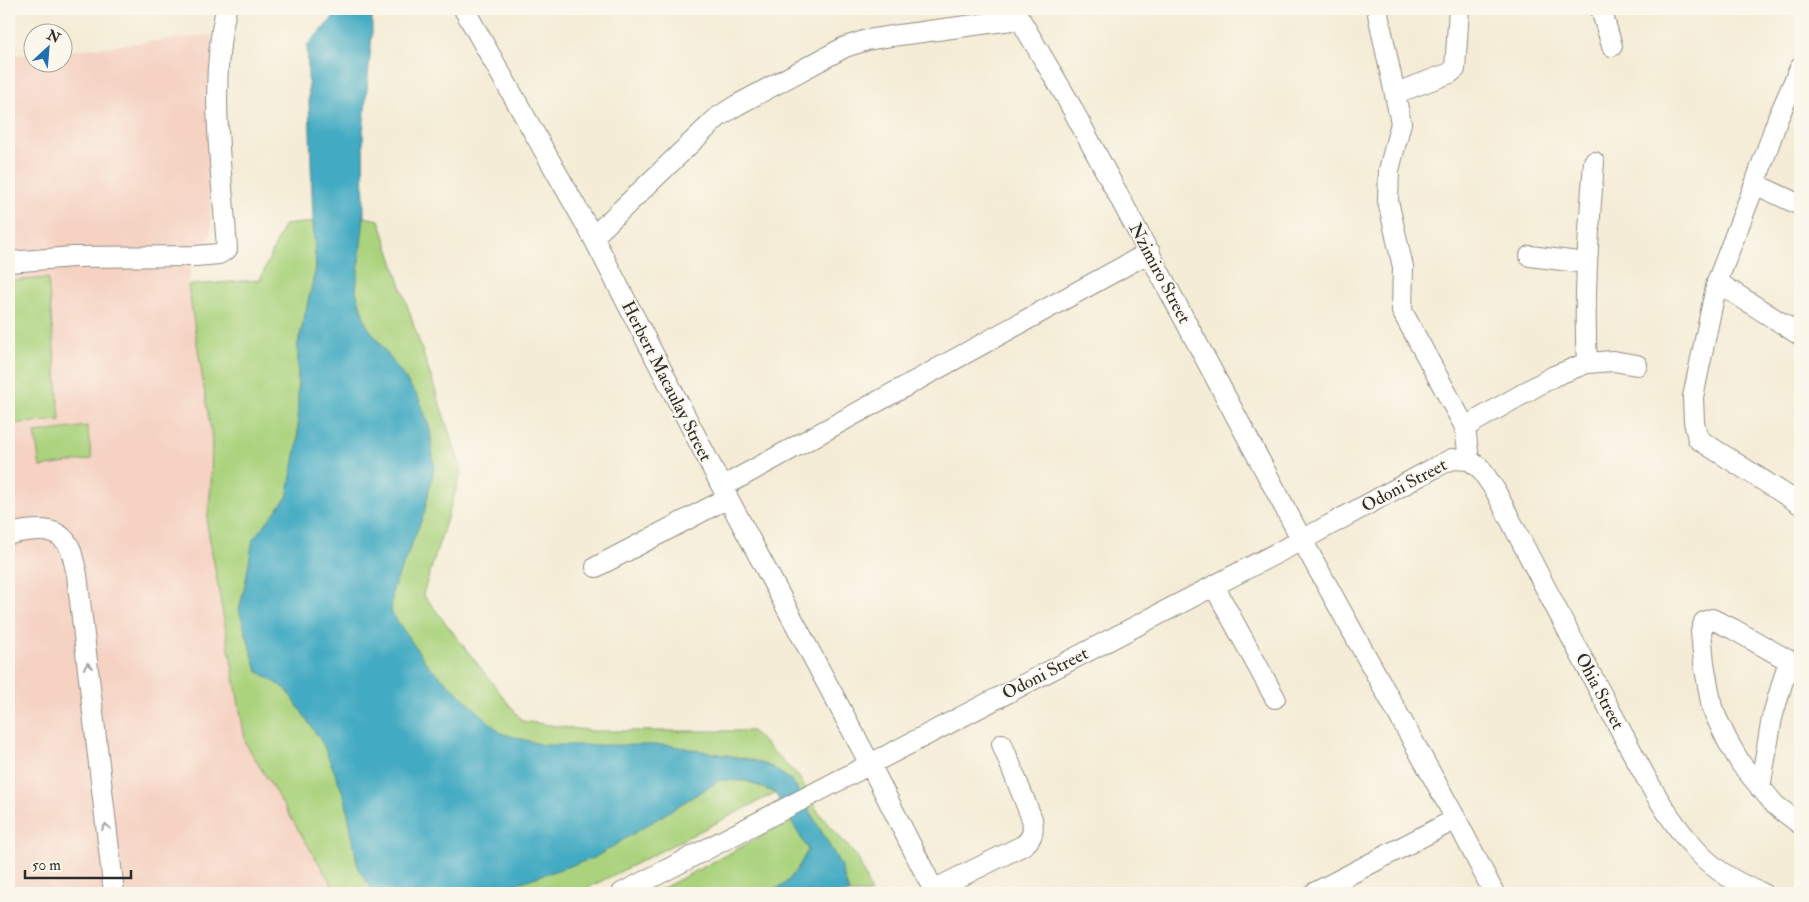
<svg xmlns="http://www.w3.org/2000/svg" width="1809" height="902" font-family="'IM FELL Double Pica',serif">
<rect width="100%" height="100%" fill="#fbf7ec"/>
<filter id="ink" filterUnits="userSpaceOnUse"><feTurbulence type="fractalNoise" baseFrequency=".02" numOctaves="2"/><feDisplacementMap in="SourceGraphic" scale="10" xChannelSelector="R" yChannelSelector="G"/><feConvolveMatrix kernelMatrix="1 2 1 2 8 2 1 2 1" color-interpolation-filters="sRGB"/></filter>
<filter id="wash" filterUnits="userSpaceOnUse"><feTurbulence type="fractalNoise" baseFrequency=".0096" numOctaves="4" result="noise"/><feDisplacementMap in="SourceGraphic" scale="20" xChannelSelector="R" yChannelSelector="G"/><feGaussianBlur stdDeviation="1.12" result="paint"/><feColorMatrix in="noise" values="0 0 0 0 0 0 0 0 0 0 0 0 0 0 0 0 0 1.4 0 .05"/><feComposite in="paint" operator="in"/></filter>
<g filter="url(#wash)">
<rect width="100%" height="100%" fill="#f4ecd6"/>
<path fill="#f5d2c2" d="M 212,35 L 211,237 L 192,261 L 188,285 L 212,439 L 211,486 L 207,524 L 246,744 L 337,893 L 9,893 L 9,56 L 32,54 L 32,62 L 62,62 L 63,51 Z"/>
<path fill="#abd37e" stroke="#6b7f54" d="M 364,217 L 379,220 L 462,471 L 423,594 L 522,721 L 592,731 L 752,731 L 800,778 L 818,812 L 858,858 L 871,893 L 849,893 L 840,864 L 793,782 L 772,767 L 752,760 L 727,755 L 417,778 L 343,356 Z
M 313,222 L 316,268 L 298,344 L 298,440 L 311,632 L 645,826 L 719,780 L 747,781 L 775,793 L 578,893 L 337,893 L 246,744 L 207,524 L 211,486 L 212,439 L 188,285 L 260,280 L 284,225 Z
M 48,278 L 60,420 L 9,424 L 9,281 Z
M 87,426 L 92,459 L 40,467 L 35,433 Z
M 792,820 L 808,850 L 816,893 L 654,893 Z"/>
<path fill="#42aac2" stroke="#366a76" d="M 340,9 L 372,9 L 372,34 L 363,132 L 364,217 L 356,291 L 366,324 L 419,398 L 430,429 L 434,467 L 424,514 L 393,589 L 391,612 L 427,664 L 501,733 L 543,745 L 669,745 L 752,760 L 772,767 L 793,782 L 840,864 L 849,893 L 747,893 C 755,888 765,891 774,889 C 789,887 801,862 808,850 L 775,793 L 747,781 L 720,780 L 594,858 L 488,893 L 374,893 L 358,868 L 345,798 L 323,744 L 286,689 L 257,671 L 239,610 L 245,585 L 253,539 L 287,497 L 298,440 L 298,344 L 316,268 L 313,222 L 307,45 L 330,21 Z"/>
</g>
<g filter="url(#ink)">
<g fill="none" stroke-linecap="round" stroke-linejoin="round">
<g stroke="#908c80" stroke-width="22">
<path id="minor" d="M 464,9 L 593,237 L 722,487 L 870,764 L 935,893
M 1014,9 L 1066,97 L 1302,540 L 1456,819 L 1494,893
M 1377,9 L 1401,123 L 1389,170 L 1388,201 L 1403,267 L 1402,311 L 1465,427 L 1469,460
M 1601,9 L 1612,46
M 1800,68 L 1778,118 L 1755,184 L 1717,282 L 1693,397 L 1694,422 L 1698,439 L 1800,504
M 1396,93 L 1450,73 L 1455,69 L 1459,9
M 1755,184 L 1800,205
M 593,237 L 718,117 L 737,105 L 845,47 L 867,40 L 892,36 L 1019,19
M 1530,256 L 1586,263
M 9,262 L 73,257 L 196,256 L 219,254 L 227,249 C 222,171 208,87 226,9
M 1717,282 L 1800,335
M 1587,363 C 1583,296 1589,229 1594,162
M 1465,427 L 1554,376 L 1587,363 L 1613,361 L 1637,365
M 1469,460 L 1480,468 L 1495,490 C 1533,564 1571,638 1611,712 C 1637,760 1660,812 1699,853 C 1716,871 1738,884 1762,893
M 722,487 L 1150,252
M 9,534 C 30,530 58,523 70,548 C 73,556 75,566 77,575 L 114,893
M 596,567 L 728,498
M 1214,586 L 1275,698
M 1800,667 L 1733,629 L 1712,619 L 1704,622 L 1701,632 L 1704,663 L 1712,708 L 1727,740 L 1741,764 L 1775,805 L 1800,824
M 1760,788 L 1772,718 L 1789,660
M 933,890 L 1022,846 C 1033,839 1034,831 1032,819 L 1002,744
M 622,893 L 1302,540 L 1436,467 L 1452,459 L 1469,460
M 1314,893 L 1456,819"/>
</g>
<use href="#minor" stroke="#fff" stroke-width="20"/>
</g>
<defs><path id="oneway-chevron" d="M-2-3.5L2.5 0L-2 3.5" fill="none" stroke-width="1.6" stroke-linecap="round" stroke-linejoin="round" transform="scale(1.25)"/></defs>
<g stroke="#a0a0a0">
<use href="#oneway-chevron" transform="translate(88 666) rotate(-97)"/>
<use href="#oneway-chevron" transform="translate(106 827) rotate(-97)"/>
</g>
</g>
<g text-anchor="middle" stroke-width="4" stroke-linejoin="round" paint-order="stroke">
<g font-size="18" fill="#2b2b2b" stroke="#fbf7ec">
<text transform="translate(1160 273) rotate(62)" y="6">Nzimiro Street</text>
<text transform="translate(667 381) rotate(63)" y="6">Herbert Macaulay Street</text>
<text transform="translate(1404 485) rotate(-28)" y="6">Odoni Street</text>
<text transform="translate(1045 673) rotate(-27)" y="6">Odoni Street</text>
<text transform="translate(1600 691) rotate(62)" y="6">Ohia Street</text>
</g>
</g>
<rect width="1809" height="902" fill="none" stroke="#fbf7ec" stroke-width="30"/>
<g transform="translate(48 48) rotate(26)"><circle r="24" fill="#fbf7ec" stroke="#a8a59f"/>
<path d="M0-4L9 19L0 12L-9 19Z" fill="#1f6fb2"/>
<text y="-8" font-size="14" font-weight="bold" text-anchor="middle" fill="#2b2b2b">N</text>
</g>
<path d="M25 870v8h106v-8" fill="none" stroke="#2b2b2b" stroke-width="2.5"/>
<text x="32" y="870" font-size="15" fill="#2b2b2b" stroke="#fbf7ec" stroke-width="4" paint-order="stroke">50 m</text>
</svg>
